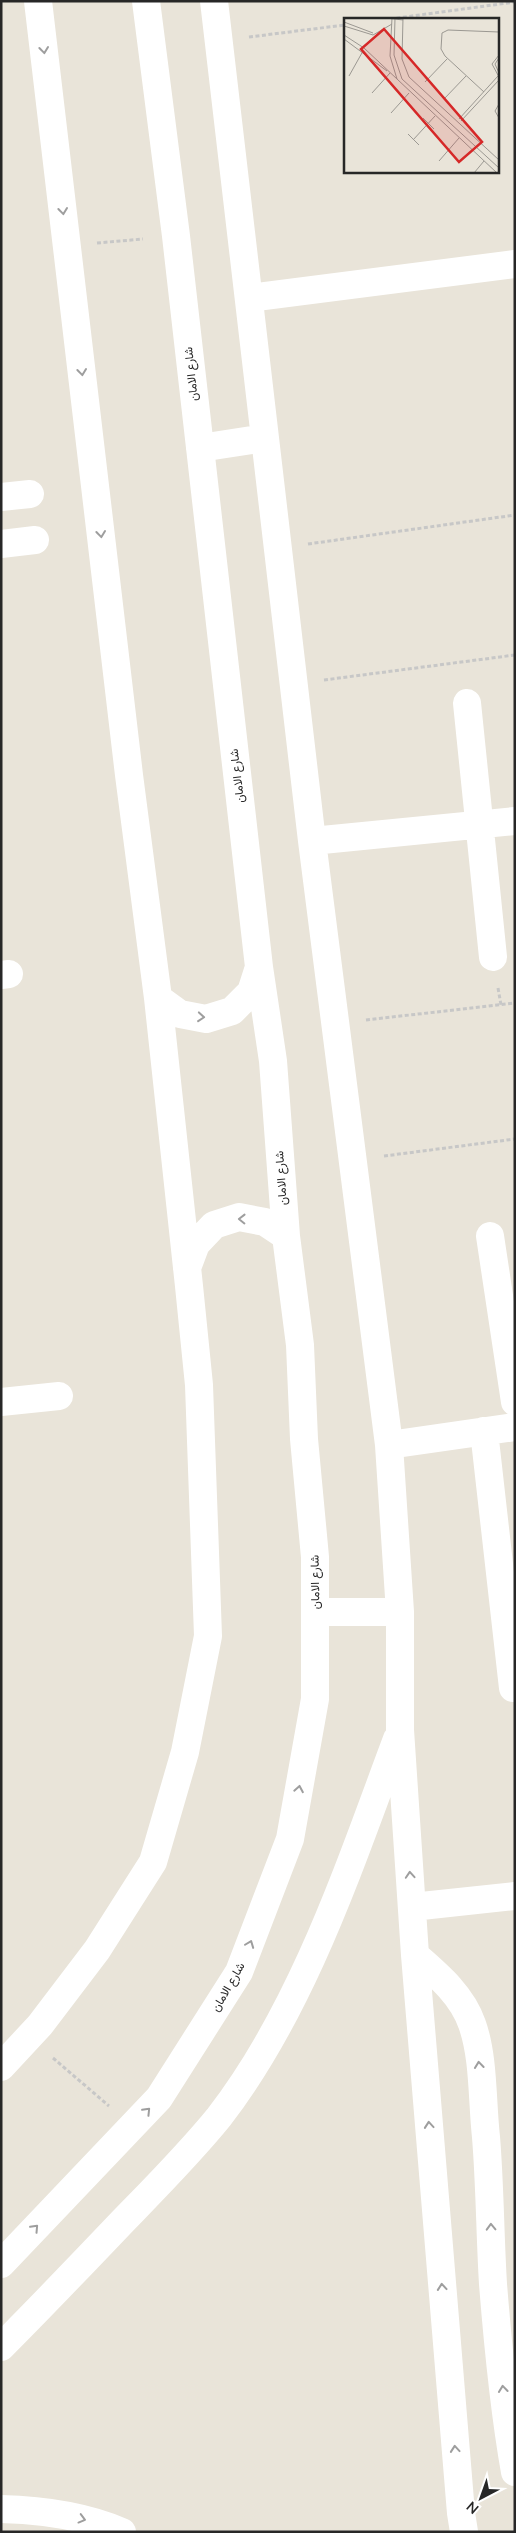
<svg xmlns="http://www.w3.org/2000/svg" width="516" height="2533" font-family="Mulish,Vazirmatn,sans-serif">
<rect width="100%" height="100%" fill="#e9e4d9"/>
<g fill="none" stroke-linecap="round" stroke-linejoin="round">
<path stroke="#c7c7c7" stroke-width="3" stroke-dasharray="4 2.5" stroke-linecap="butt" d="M 390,19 L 515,2
M 249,37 L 345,25
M 97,243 L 143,239
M 308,544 L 515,515
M 324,680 L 515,655
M 498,988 L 501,1005
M 366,1020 L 515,1003
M 384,1156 L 515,1139
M 53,2058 L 109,2106"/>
<path stroke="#fff" stroke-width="28" d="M 214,1 L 312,841 L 389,1445 L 400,1612 L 400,1730 L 415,1955 L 461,2513 L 464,2532
M 249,298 L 515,264
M 200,448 L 265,438
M 1,497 L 30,494
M 1,544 L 35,540
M 467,703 L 493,957
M 312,841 L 515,821
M 1,975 L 9,974
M 158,998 L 180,1014 L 206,1019 L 232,1011 L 251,992 L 259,967
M 490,1236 L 515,1402
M 187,1268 L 196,1244 L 214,1225 L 239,1217 L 265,1222 L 286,1236
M 1,1402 L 59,1396
M 484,1431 L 513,1688
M 389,1445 L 515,1427
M 315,1612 L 400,1612
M 412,1907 L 515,1896
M 415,1955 C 438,1975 462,1995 472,2024 C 484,2057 482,2102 486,2137 C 490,2186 490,2235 493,2284 C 498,2347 504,2410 515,2472
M 1,2067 L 40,2025 L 97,1950 L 153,1862 L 185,1752 L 208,1636 L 199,1385 L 189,1286 L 158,998 L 129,775 L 38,1
M 1,2264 L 159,2098 L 239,1972 L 290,1839 L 315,1699 L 315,1557 L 304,1439 L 300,1345 L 286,1236 L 273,1061 L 259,967 L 176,236 L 146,1
M 1,2347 C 42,2306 82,2264 122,2222 C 155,2188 189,2154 219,2117 C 303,2008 349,1867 397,1739
M 1,2509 C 42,2510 85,2516 122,2532"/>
</g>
<defs><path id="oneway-chevron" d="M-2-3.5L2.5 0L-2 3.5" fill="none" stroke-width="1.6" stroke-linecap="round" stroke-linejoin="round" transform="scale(1.25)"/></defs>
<g stroke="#9e9e9e">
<use href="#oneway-chevron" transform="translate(44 50) rotate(83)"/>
<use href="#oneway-chevron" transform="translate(63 211) rotate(83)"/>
<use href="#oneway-chevron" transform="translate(82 372) rotate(83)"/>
<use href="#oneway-chevron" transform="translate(101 534) rotate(83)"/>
<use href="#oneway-chevron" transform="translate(201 1017) rotate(5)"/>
<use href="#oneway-chevron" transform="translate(242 1219) rotate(-179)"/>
<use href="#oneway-chevron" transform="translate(299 1789) rotate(-80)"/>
<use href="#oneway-chevron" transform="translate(410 1875) rotate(-94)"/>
<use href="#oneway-chevron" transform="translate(250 1944) rotate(-69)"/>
<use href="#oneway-chevron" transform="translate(479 2065) rotate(-96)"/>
<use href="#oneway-chevron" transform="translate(147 2111) rotate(-46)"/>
<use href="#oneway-chevron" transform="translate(429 2125) rotate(-95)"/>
<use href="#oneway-chevron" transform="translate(491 2227) rotate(-92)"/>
<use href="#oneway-chevron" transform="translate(35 2228) rotate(-47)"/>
<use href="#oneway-chevron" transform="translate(442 2287) rotate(-95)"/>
<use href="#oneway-chevron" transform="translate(503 2389) rotate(-96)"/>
<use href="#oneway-chevron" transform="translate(455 2449) rotate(-95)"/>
<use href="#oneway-chevron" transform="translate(82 2519) rotate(15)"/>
</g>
<g text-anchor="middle" stroke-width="4" stroke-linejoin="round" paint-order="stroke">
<g font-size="12" fill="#272727" stroke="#fff">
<text transform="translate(191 374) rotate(-96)" y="4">شارع الامان</text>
<text transform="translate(237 776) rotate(-97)" y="4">شارع الامان</text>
<text transform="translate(281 1178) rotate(-94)" y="4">شارع الامان</text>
<text transform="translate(315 1582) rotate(-91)" y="4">شارع الامان</text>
<text transform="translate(228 1987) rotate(-60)" y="4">شارع الامان</text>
</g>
</g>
<g transform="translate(344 18)">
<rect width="155" height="155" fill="#e9e4d9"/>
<path fill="none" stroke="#9b9892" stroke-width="1" d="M 42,0 L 59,2M 48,0 L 46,38 L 53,61M 51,0 L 50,37 L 58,61 L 155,150M 59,0 L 58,41 L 65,59 L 155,142M 0,4 L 29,15M 0,8 L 29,17 L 48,6M 0,17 L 20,30 L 153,155M 0,21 L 43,53M 155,37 L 148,46 L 155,59M 155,40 L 151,46 L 155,55M 5,58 L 19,33M 81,64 L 103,41M 140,74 L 101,38 L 97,31 L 98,15 L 104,12 L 155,14M 28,75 L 46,55M 100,81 L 122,58M 155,86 L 151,93 L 155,100M 47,95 L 65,75M 79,100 L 90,111M 115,101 L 154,58M 117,103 L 155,62M 64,116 L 75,127M 69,122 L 91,98M 95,143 L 115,120M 130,155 L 140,143"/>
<path fill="#d62828" fill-opacity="0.15" stroke="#d62828" stroke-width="2.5" d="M 40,11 L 138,124 L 115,144 L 17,31 Z"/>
<rect width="155" height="155" fill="none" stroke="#272727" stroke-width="2.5"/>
</g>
<rect width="516" height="2533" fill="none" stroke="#272727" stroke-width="5"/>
<g transform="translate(481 2498) rotate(221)" stroke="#ffffff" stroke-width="4" paint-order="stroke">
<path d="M0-4L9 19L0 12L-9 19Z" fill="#272727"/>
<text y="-8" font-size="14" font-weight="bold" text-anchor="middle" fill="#272727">N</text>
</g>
</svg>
